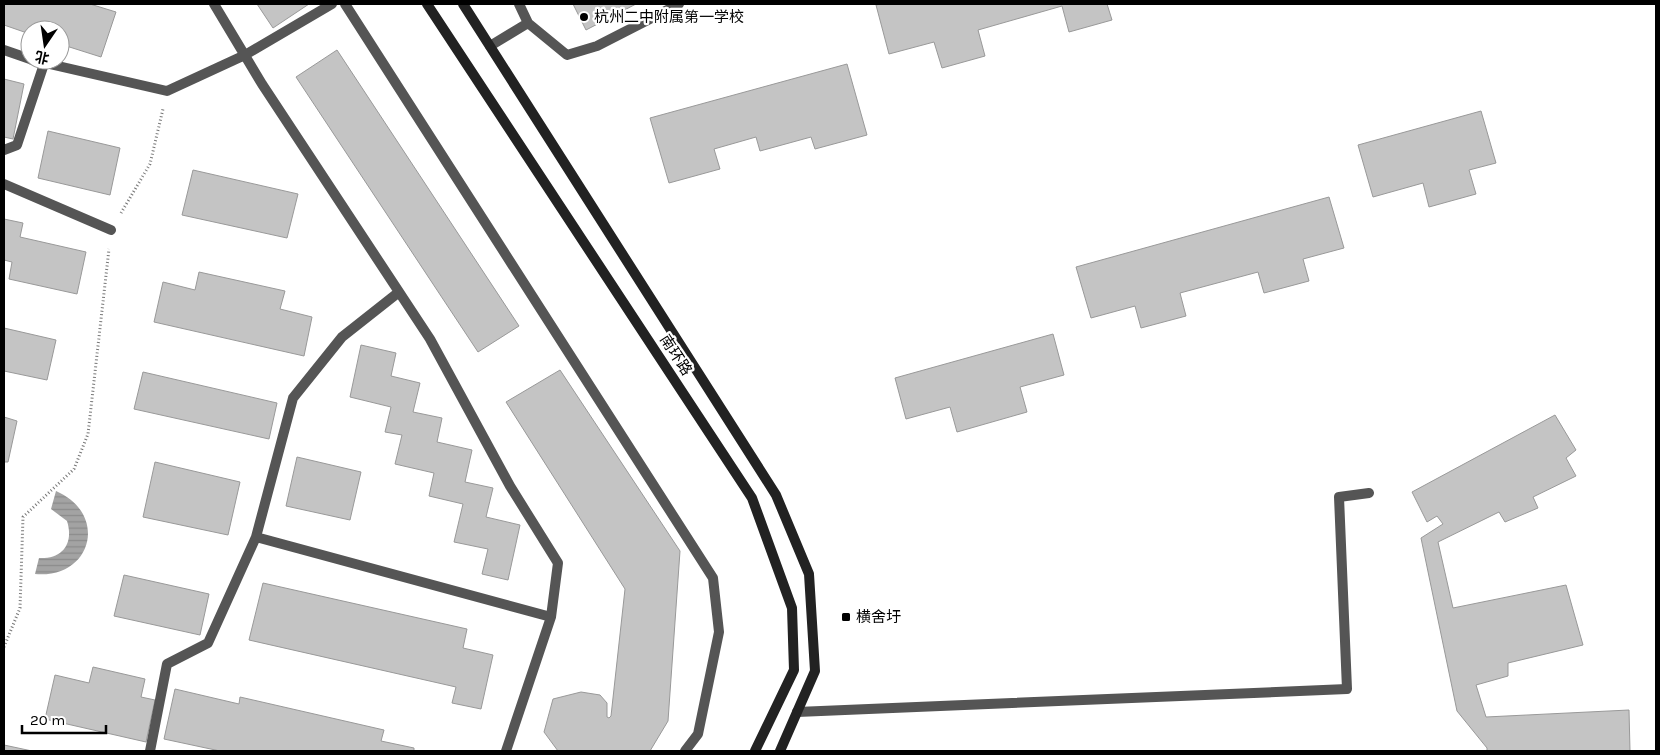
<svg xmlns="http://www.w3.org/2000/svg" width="1660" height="755" font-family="Karla,'Noto Sans SC',sans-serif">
<defs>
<pattern id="water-rules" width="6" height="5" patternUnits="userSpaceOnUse" patternTransform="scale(1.25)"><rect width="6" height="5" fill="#a3a3a3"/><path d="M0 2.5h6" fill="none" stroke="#8b8b8b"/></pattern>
</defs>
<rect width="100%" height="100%" fill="#fff"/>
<path fill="url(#water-rules)" d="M 56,491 C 109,514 92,579 35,574 L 39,558 C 63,559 74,543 67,521 L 51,509 Z"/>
<path fill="#c4c4c4" stroke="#999" d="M 4,4 L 90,4 L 116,12 L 101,57 L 60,44 L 60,30 L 30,30 L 30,34 L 4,25 Z
M 257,4 L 309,4 L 273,28 Z
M 573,4 L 636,4 L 586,30 Z
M 881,4 L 1107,4 L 1112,20 L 1069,32 L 1062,6 L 978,30 L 985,56 L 942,68 L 934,42 L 889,54 L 876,5 Z
M 337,50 L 519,326 L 478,352 L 296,77 Z
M 847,64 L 867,135 L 815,149 L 811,137 L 760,151 L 756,137 L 714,149 L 720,169 L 669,183 L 650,118 Z
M 4,79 L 24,84 L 13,139 L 4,137 Z
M 1481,111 L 1496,163 L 1469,170 L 1476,194 L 1429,207 L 1423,183 L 1373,197 L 1358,145 Z
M 48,131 L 120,148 L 110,195 L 38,178 Z
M 193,170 L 298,194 L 287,238 L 182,215 Z
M 1329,197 L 1344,248 L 1303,259 L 1309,281 L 1264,293 L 1258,272 L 1180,293 L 1186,316 L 1141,328 L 1135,306 L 1091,318 L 1076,267 Z
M 4,219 L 23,223 L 20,237 L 86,252 L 77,294 L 9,279 L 12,262 L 4,260 Z
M 199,272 L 285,291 L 280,309 L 312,317 L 304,356 L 154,322 L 163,282 L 195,290 Z
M 4,328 L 56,340 L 47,380 L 4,371 Z
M 1053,334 L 1064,375 L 1020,387 L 1027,412 L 957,432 L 950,407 L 906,419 L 895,378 Z
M 361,345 L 396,353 L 391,376 L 420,383 L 413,412 L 442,418 L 437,442 L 472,450 L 465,482 L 493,488 L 486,517 L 520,525 L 508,580 L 482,574 L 488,549 L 454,542 L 463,504 L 429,496 L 434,473 L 395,464 L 402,435 L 385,432 L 391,407 L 350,397 Z
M 560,370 L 680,551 L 668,721 L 650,751 L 558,751 L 544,732 L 553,699 L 581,692 L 600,695 L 607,703 L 607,717 L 609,718 L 611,716 L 625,589 L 506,402 Z
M 143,372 L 277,403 L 269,439 L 134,409 Z
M 1555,415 L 1576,450 L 1566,458 L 1576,476 L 1533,497 L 1538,508 L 1505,522 L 1499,512 L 1438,542 L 1453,608 L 1566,585 L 1583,645 L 1508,663 L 1508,676 L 1476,685 L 1486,717 L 1629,710 L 1630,751 L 1487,751 L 1487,748 L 1457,711 L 1421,538 L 1443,524 L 1437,516 L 1427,522 L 1412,492 Z
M 4,417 L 17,421 L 8,462 L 4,462 Z
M 297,457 L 361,472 L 350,520 L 286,506 Z
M 155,462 L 240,482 L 228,535 L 143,517 Z
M 124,575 L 209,594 L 200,635 L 114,616 Z
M 263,583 L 467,629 L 463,648 L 493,655 L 481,709 L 452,703 L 456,687 L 249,640 Z
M 93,667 L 145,679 L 141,697 L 155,700 L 146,742 L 45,719 L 55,675 L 89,683 Z
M 175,689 L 239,704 L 240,697 L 384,730 L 381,741 L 414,748 L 414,751 L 220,751 L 164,739 Z
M 4,745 L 32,751 L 4,751 Z"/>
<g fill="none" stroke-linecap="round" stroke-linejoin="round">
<path stroke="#777" stroke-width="3" stroke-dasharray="1 2.5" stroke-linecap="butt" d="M 121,213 L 150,164 L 163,109
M 4,647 L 20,608 L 23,517 L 74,469 L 88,434 L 109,249"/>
<path stroke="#555" stroke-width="10" d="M 214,4 L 262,84 L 430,339 L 510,486 L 558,563 L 551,617 L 506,751
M 345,4 L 713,578 L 719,632 L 698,734 L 685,751
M 519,4 L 528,23 L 567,55 L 597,46 L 679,4
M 490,46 L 528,23
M 4,50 L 30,59
M 32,60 L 167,91 L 245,55 L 332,4
M 4,150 L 17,145 L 44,64
M 4,184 L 111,230
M 256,537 L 551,617
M 797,712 L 1347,689 L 1339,497 L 1369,493
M 150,751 L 167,664 L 208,643 L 256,537 L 293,398 L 342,337 L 399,292"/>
<path stroke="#222" stroke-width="10" d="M 427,4 L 752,498 L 792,608 L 794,670 L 755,751
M 463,4 L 776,495 L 809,574 L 815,671 L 780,751"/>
</g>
<g fill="#000" stroke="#fff" stroke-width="2">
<circle cx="584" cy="17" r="5"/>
<rect x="841" y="612" width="10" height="10" rx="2.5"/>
</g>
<g text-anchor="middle" stroke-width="4.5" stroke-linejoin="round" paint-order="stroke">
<g font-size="15" fill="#000" stroke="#fff" text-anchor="start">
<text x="594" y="22">杭州二中附属第一学校</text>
<text x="856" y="622">横舍圩</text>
</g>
<g font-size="15" fill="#000" stroke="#fff">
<text transform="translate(676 355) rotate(57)" y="5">南环路</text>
</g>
</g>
<rect width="1660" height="755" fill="none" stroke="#000000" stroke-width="10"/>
<g transform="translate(45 45) rotate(193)"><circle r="24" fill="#ffffff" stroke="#999999"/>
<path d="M0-4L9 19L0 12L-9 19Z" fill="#000000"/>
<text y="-8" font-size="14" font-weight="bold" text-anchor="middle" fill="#000000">北</text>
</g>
<path d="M22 725v8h84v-8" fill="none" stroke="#000000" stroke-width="2.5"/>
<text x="30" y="725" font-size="15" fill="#000000" stroke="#ffffff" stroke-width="4" paint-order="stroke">20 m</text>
</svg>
